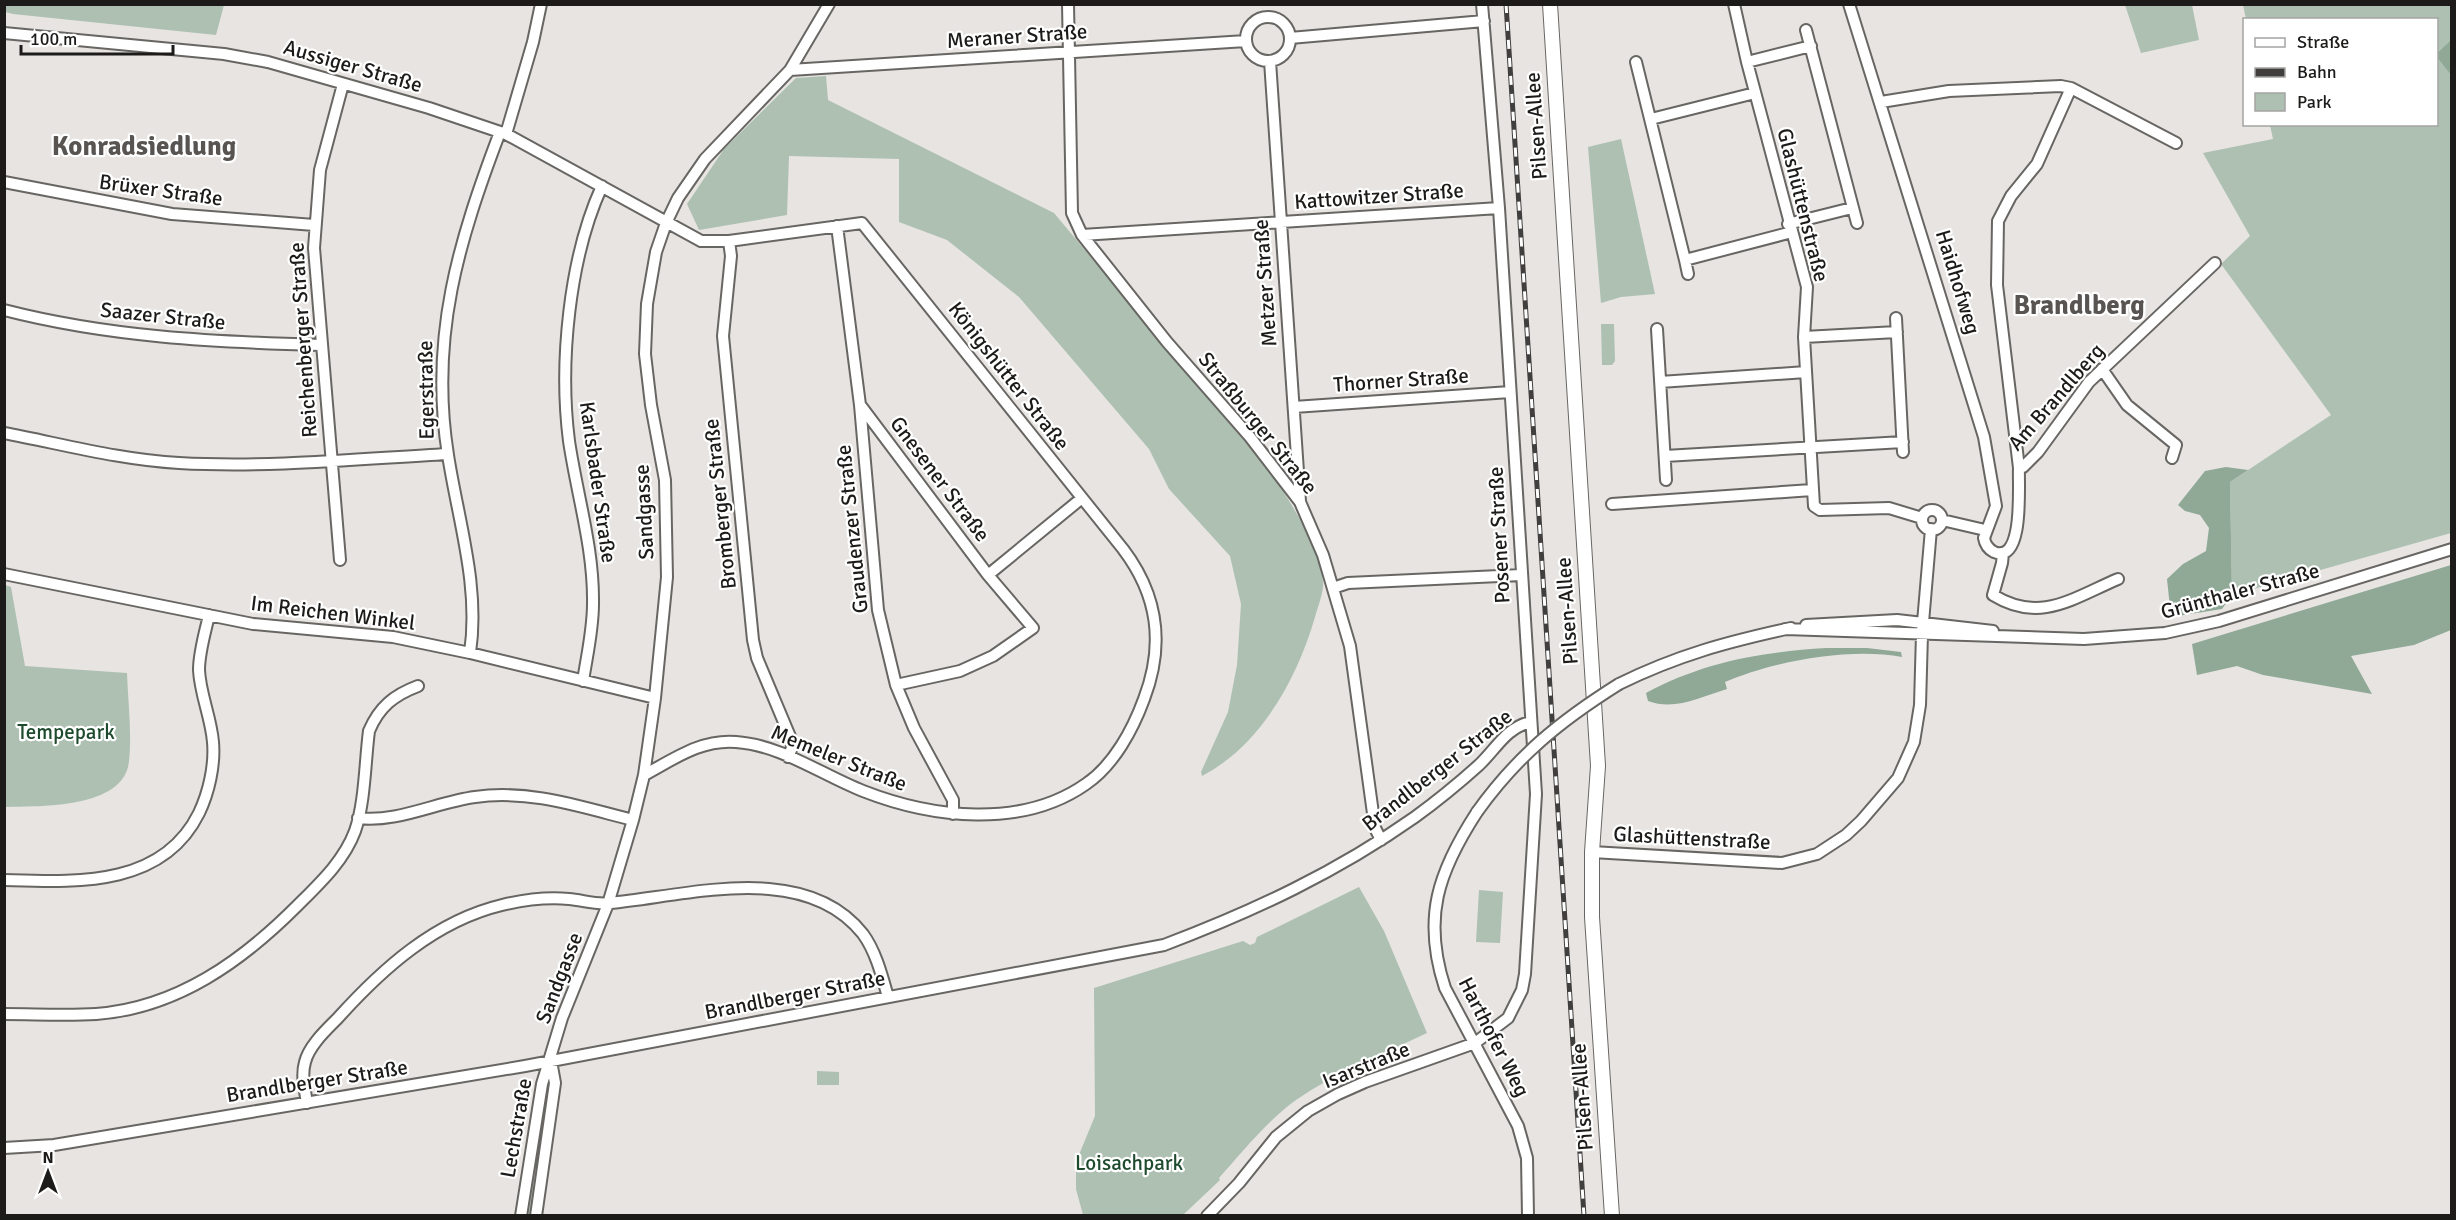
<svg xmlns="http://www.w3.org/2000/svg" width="2456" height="1220" font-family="Signika,sans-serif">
<rect width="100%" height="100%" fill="#e7e4e1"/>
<path fill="#adc0b2" d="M 5,4 L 224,4 L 224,5 L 216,35 L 13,14 L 5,12 Z
M 2125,5 L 2192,5 L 2199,40 L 2141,53 Z
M 2243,5 L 2451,5 L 2451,40 L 2437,53 L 2436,20 L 2246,19 Z
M 2437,56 L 2451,75 L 2451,533 L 2232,595 L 2230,482 L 2331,415 L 2221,264 L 2250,236 L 2203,153 L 2273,139 L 2270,125 L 2436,124 Z
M 826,76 L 828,100 L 1054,213 L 1273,475 C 1291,504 1320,547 1323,582 C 1324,592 1318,606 1315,617 C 1297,679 1261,745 1202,776 L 1201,772 L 1228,712 L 1237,665 L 1241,604 L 1230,556 L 1169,489 L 1149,449 L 1019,297 L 947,240 L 899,222 L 899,159 L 789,156 L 787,215 L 699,230 L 687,204 L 724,149 L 796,78 Z
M 1621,139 L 1655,294 L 1621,297 L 1601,303 L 1588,147 Z
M 1601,324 L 1614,324 L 1615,361 L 1612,365 L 1602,365 Z
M 5,585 L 11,587 L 25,666 L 127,673 C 128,702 132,733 129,761 C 125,809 39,806 5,807 Z
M 1359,887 L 1384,931 L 1427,1033 C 1383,1054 1336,1072 1296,1100 C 1267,1121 1243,1151 1219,1178 L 1220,1180 L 1183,1215 L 1083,1215 L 1076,1189 L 1076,1162 L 1095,1116 L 1094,988 L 1243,941 L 1250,945 L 1255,943 L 1257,937 Z
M 1479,890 L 1503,892 L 1500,943 L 1476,942 Z
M 817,1071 L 839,1072 L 839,1085 L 817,1085 Z
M 537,1145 L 531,1215 L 528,1216 Z"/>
<path fill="#8fa996" d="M 2451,40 L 2451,75 L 2436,56 L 2437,53 Z
M 2226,467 L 2248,470 L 2230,482 L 2232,595 L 2222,609 L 2171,617 L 2167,579 L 2183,564 L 2206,551 L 2209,528 L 2200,515 L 2185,511 L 2178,505 L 2205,471 Z
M 2451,565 L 2451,630 L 2414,645 L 2351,656 L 2372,694 L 2263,675 L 2237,666 L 2197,675 L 2192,644 Z
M 1826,648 L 1867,648 L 1901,652 L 1902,657 C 1850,647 1774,661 1725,682 L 1727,689 C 1700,697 1675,711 1648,701 L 1646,693 C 1703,662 1761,652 1826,648 Z"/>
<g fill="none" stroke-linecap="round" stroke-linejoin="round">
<g stroke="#686663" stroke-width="14">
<path id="minor" d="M 1068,4 L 1072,213 L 1082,235 L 1167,342 L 1250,437 L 1300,502 L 1323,555 L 1350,646 L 1375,828 L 1381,840
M 1734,4 L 1747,62 L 1807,287 L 1804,337 L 1814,506 L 1820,510 L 1889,508 L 1922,518
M 1849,4 L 1984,437 L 1996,506 L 1984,538 C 1985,544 1988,549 1994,552 C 2025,565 2018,483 2019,468 L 2023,467 L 2038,452 L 2089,382 L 2215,263
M1246 39a22 22 0 1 1 44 0a22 22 0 1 1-44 0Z
M 1806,30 L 1857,223
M 4,33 L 224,54 L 268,62 L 429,108 L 506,134 L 701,241 L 729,241 L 862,223 L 1123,549 C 1158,595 1165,644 1144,699 C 1133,729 1114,765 1086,784 C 1022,829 932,818 863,791 C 822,775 781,745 736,742 C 701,739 674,759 644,775
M 1290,38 L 1484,21
M 1270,61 L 1300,501
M 1636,62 L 1685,260 L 1792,232
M 1747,62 L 1811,46
M 790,70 L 1246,41
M 1881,102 L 1949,91 L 2061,86 L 2071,88 L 2176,143
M 1651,119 L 1755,93
M 506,134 L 533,42 L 541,4
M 4,182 L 172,214 L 314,225
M 1788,224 L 1852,208
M 837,226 L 860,405 L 878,610 L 896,685 L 914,728 L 953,800 L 953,814
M 1082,235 L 1499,208
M 729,241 L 731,256 L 723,336 L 753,640 L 757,658 L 791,739 L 792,748 L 788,757
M 1685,260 L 1688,274
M 4,310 C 109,337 213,342 320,345
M 1896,318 L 1903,452
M 1657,329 L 1666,480
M 1804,337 L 1897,332
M 2102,369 L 2127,405 L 2176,445 L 2172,458
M 1660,382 L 1806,372
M 861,406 L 988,575 L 1033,628 L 993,656 L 960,671 L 896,685
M 1294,407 L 1510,392
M 4,433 C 62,444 121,460 179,463 C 268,468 359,459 447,454
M 1665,456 L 1903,442
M 2019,468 L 1997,285 L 1998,221 L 2011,196 L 2037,164 L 2071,88
M 1612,504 L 1812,490
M1922 520a10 10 0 1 1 20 0a10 10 0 1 1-20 0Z
M 1942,520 L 1985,530
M 2003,553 L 2002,563 L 1993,595 C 2040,624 2073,598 2118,579
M 340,560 L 314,248 L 320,170 L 343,84
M 4,574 L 253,624 L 393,637 L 470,653 L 655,698
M 988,575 L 1082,498
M 1333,588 L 1348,583 L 1521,575
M 1806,625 L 1897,620 L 1993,631
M 1785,629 L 2084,639 L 2165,633 L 2219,621 L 2452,549
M 470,653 C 480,586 458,520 448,455 C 429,337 459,240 500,132
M 583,681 C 587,655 593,630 593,604 C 594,549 577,495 569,441 C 559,363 569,258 602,186
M 1619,684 C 1678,655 1727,642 1791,628
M 1477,812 C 1438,872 1422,918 1445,988 L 1518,1126 L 1527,1158 L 1528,1216
M 358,818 C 397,823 437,802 475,797 C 529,789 581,807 633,820
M 1592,852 L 1782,863 L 1817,854 L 1846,835 L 1861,821 L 1898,778 L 1914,742 L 1920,705 L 1922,634 L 1931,529
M 4,880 C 75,882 162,888 199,813 C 209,792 215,765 213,742 C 211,717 200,694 199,670 C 199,652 205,633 209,615
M 4,1014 C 35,1014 66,1016 96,1014 C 177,1008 242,961 297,906 C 319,884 344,861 355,831 C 365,803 365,761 369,731 C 379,707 394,695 418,686
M 307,1103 C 305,1090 301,1076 305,1062 C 309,1046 325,1031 337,1019 C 382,969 435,921 502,905 C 523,900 548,897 569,899 C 582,900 597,905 610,903 C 687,896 805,860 863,934 C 876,952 882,976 888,997
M 4,1148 L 54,1145 L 525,1066 L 1164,945 C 1254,911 1337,872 1415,817 C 1437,801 1459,783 1479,765 C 1496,749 1506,728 1530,722
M 521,1216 L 542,1084 L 562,1018 L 608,904 L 633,820 L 644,775 L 655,698 L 667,577 L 665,480 L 651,405 L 645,354 L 647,304 L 656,252 L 666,223 L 678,198 L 705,159 L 790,70 L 829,4
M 536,1216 L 555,1083 L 551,1061
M 1207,1216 L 1239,1183 L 1276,1137 L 1308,1111 L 1338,1094 L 1365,1082 L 1475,1043 L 1508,1018 L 1522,990 L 1525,974 L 1536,794 L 1499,208 L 1482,4"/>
</g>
<g stroke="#686663" stroke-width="16">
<path id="major" d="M 1550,4 L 1598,766 L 1592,852 L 1592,917 L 1612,1216"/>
</g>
<use href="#minor" stroke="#fff" stroke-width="10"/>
<use href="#major" stroke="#fff" stroke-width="14"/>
<g stroke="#413f3e" stroke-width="5">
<path id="rail" d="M 1506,4 L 1584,1216"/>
</g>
<use href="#rail" stroke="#fff" stroke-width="3" stroke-dasharray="9" stroke-linecap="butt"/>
<g stroke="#686663" stroke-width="14" stroke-linecap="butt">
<path id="minor-bridge" d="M 1477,812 C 1517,756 1560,721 1619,684"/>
</g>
<use href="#minor-bridge" stroke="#fff" stroke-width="10"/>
</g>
<g text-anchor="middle" stroke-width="4.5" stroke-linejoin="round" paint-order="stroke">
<g font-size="21" fill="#1c1b1a" stroke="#fff">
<text transform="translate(1017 36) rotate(-4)" y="7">Meraner Straße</text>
<text transform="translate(353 66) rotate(16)" y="7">Aussiger Straße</text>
<text transform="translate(1536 126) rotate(-94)" y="7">Pilsen-Allee</text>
<text transform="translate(161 190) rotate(8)" y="7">Brüxer Straße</text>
<text transform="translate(1379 196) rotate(-4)" y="7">Kattowitzer Straße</text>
<text transform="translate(1803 205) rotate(76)" y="7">Glashüttenstraße</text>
<text transform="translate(1958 282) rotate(73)" y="7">Haidhofweg</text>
<text transform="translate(1265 283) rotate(-94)" y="7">Metzer Straße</text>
<text transform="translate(163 316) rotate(6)" y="7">Saazer Straße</text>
<text transform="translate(303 340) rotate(-94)" y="7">Reichenberger Straße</text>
<text transform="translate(1009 376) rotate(52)" y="7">Königshütter Straße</text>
<text transform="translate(1401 380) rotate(-4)" y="7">Thorner Straße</text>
<text transform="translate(426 390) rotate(-91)" y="7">Egerstraße</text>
<text transform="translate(2056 397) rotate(-49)" y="7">Am Brandlberg</text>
<text transform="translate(1258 423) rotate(51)" y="7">Straßburger Straße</text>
<text transform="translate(940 479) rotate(53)" y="7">Gnesener Straße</text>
<text transform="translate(598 482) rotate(82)" y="7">Karlsbader Straße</text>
<text transform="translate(720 504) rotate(-96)" y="7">Bromberger Straße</text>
<text transform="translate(644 512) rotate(-93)" y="7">Sandgasse</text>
<text transform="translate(852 529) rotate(-96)" y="7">Graudenzer Straße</text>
<text transform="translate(1499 535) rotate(-93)" y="7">Posener Straße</text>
<text transform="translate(2240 591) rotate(-15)" y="7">Grünthaler Straße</text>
<text transform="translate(1567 611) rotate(-94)" y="7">Pilsen-Allee</text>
<text transform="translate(333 613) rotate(7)" y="7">Im Reichen Winkel</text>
<text transform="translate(839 758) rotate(22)" y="7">Memeler Straße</text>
<text transform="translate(1437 770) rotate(-38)" y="7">Brandlberger Straße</text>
<text transform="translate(1692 838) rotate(3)" y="7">Glashüttenstraße</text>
<text transform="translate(559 978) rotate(-69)" y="7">Sandgasse</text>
<text transform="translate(795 995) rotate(-11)" y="7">Brandlberger Straße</text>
<text transform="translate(1494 1037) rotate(63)" y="7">Harthofer Weg</text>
<text transform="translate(1366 1065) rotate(-22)" y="7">Isarstraße</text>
<text transform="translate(317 1081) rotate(-9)" y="7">Brandlberger Straße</text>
<text transform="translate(1582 1097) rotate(-94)" y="7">Pilsen-Allee</text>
<text transform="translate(516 1128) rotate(-80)" y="7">Lechstraße</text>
</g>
<g font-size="21" fill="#1e4b2d" stroke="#fff">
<text x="66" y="739">Tempepark</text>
<text x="1129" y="1170">Loisachpark</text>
</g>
<g font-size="27" font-weight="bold" fill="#575452" stroke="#fff">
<text x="144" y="155">Konradsiedlung</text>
<text x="2079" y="314">Brandlberg</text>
</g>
</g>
<rect width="2456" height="1220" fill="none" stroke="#1c1b1a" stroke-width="12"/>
<rect x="2243" y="18" width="195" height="108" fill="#ffffff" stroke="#a4a4a3" stroke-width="1.5"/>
<rect x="2255" y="38" width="30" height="9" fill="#ffffff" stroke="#a4a4a3" stroke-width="1.5"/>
<text x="2297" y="48" font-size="18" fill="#1c1b1a">Straße</text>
<rect x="2255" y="68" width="30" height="9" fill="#413f3e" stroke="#a4a4a3" stroke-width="1.5"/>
<text x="2297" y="78" font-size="18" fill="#1c1b1a">Bahn</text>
<rect x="2255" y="93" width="30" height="18" fill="#adc0b2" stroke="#a4a4a3" stroke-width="1.5"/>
<text x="2297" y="108" font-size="18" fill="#1c1b1a">Park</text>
<g transform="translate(48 1172)" stroke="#ffffff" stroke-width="4.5" paint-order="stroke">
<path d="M0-4.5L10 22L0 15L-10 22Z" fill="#1c1b1a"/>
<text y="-9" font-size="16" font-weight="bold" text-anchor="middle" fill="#1c1b1a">N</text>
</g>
<path d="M21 45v9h152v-9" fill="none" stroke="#1c1b1a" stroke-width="3"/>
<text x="30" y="45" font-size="18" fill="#1c1b1a" stroke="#ffffff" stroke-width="4.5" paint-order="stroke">100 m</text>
</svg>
